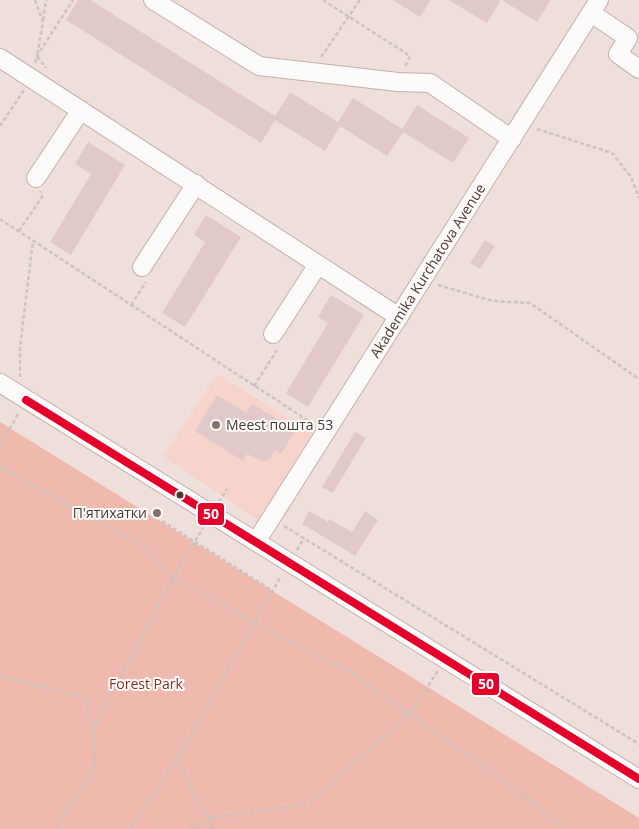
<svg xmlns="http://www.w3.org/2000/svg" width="639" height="829" font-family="'Open Sans',sans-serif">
<rect width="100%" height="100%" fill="#efdfdb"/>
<path fill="#f6d4cc" d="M 217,374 L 312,433 L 258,520 L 163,456 Z"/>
<path fill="#efbaad" d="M 0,422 L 639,818 L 639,829 L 0,829 Z"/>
<path fill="#e2c9c9" d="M 78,0 L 90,0 L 275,116 L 290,92 L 338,122 L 353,98 L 402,129 L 417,105 L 469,138 L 453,163 L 403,132 L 387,156 L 340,126 L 325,151 L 275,120 L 261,143 L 66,20 Z
M 393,0 L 431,0 L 420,17 Z
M 449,0 L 501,0 L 487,23 Z
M 502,0 L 551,0 L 537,22 Z
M 88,142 L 125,165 L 71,255 L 50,242 L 91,174 L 75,164 Z
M 206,215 L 241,237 L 185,327 L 162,313 L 205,242 L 194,235 Z
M 485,240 L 495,246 L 480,269 L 470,263 Z
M 331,295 L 364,315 L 308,407 L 286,393 L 328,323 L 318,317 Z
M 217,395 L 246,413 L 252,404 L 296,430 L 281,454 L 275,450 L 270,459 L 263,461 L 247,454 L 243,461 L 195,431 Z
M 355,432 L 366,438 L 333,493 L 322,487 Z
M 309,511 L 328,522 L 329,519 L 352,532 L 365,511 L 378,520 L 355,556 L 302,524 Z"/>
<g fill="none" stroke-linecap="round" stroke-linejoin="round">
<g stroke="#c4b0ac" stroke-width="20">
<g id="minor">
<path d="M 153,0 L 259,66 L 398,82 L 430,83 L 512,139"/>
<path d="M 591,13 L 628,38 L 618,54 L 639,69"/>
<path d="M 0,58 L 399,317"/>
<path d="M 36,178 L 81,110"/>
<path d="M 142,267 L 196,184"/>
<path d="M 273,334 L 317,266"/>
<path d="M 0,383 L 639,779"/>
<path id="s1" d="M 256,542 L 599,0"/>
</g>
</g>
<path stroke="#cac3bf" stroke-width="2.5" stroke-dasharray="4 2.5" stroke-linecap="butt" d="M 35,0 L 43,22 L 37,56 L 46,68
M 323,0 L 410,56 L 405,67
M 43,20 L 46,0
M 321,57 L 360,0
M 35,63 L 37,56 L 73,0
M 0,126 L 24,90
M 537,129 L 612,153 L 631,177 L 639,198
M 0,219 L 313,424
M 19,231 L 42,197 L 40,191
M 438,285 L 493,301 L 530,303 L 639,379
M 131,305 L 146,282
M 20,377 L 20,347 L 33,241
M 254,386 L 277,350
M 0,446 L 19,412
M 0,467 L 147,548 L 173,578 L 299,647 L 342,667 L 496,775 L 566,829
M 219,502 L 227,489
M 162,521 L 273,591
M 284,526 L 639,744
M 297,550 L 304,538
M 0,676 L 86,698 L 93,729 L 95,767 L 58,824 L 58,829
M 93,729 L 173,578 L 203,528
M 178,757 L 281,576
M 131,829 L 178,757 L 199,807 L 211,818 L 211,829
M 189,829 L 211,818 L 309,804 L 410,713 L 438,671"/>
<use href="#minor" stroke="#fdfafa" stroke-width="18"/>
<g stroke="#fff" stroke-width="11">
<path id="bus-1" d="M 26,400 L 639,779"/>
</g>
<use href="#bus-1" stroke="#e4002b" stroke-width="8"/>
</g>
<g fill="#88706b" stroke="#fff" stroke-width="2">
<circle cx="216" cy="425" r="5"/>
<circle cx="157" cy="513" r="5"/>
</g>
<circle fill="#50342e" stroke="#fff" stroke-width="2" cx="180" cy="495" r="4.5"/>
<g text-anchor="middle" stroke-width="4" stroke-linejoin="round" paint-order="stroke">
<g font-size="14" fill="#50342e" stroke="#fff">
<text dy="5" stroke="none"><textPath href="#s1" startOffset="321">Akademika Kurchatova Avenue</textPath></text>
</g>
<g font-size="14" fill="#50342e" stroke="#fff" text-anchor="start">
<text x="226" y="430">Meest пошта 53</text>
<text x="147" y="518" text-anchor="end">П'ятихатки</text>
</g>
<g font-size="14" fill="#8e2c19" stroke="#fff">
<text x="146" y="689">Forest Park</text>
</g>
</g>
<g stroke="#fff" stroke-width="2">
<rect x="197" y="502" width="28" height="24" rx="5" fill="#e4002b"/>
<rect x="471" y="672" width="29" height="24" rx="5" fill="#e4002b"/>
</g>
<g font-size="14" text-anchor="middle" font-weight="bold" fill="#fff">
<text x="211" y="519">50</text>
<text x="486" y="689">50</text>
</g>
</svg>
